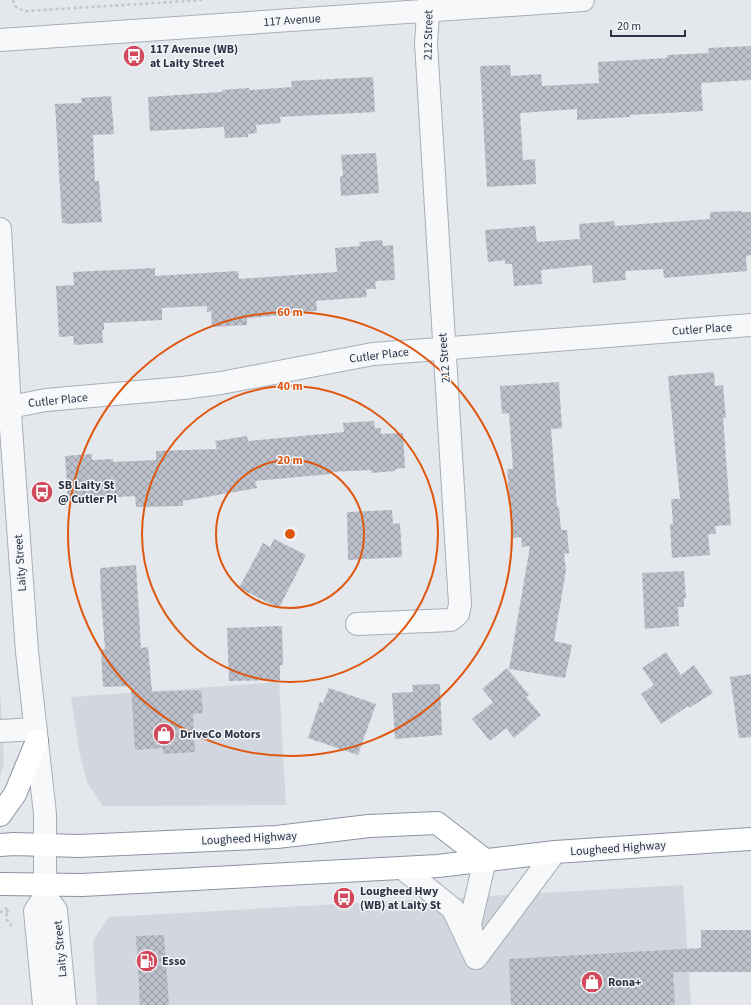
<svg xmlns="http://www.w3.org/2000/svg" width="751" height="1005" font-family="'Source Sans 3',sans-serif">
<defs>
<pattern id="building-cross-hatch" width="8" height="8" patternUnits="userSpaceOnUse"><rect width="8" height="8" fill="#bbc0ca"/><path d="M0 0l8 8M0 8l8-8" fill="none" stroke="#989da6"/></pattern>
</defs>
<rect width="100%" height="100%" fill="#e4e7ec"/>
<path fill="#d2d6de" d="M 279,682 L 286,805 L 103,806 L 88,784 L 80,755 L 71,697 Z
M 0,688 L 4,764 L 0,777 Z
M 683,885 L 691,1005 L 97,1005 L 93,941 L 108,917 Z"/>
<path fill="url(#building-cross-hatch)" d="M 751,46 L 751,80 L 701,83 L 703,111 L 630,115 L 630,117 L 577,120 L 577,109 L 520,113 L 523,160 L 535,159 L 536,184 L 487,187 L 480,66 L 510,65 L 511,76 L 541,74 L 542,86 L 599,83 L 598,62 L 667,58 L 667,55 L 709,53 L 708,48 Z
M 373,77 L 375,112 L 280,117 L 281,123 L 256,125 L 257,133 L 248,134 L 248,137 L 225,138 L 224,127 L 150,131 L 148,97 L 222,92 L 222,90 L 249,88 L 249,90 L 292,87 L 291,81 Z
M 111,96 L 114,134 L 93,135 L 95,181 L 99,181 L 102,222 L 66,224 L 66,223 L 62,223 L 55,104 L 82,103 L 81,98 Z
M 376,153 L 379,193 L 341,196 L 340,176 L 343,176 L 341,155 Z
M 741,211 L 741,212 L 751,212 L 751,255 L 746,256 L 747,271 L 664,278 L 663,269 L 625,271 L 626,280 L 593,283 L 592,265 L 541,270 L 542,284 L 514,286 L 512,264 L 505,264 L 505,260 L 488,262 L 485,230 L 535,226 L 537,242 L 580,239 L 579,224 L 614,221 L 615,226 L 710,219 L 710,212 Z
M 382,240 L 383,246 L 393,245 L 395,280 L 375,281 L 376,289 L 366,289 L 367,297 L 316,301 L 317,311 L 282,313 L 282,315 L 247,318 L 247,325 L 212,327 L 211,311 L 207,312 L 207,306 L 162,308 L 162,320 L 104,323 L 104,330 L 102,330 L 103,343 L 74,345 L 73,336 L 59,337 L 56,286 L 74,285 L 73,272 L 155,268 L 155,276 L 238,271 L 239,279 L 337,272 L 335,248 L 360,246 L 359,242 Z
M 714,372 L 715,386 L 723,385 L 726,418 L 723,418 L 731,525 L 715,526 L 716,534 L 708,534 L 710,555 L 672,558 L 670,524 L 673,524 L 671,499 L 680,499 L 668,376 Z
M 559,382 L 562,428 L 551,429 L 557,507 L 559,507 L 561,530 L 567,530 L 569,553 L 564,554 L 566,570 L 554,641 L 572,645 L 565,678 L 509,669 L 530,546 L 522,547 L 521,537 L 513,538 L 507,469 L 513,469 L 509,413 L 502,414 L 500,386 Z
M 374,421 L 375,428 L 381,428 L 381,434 L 403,433 L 405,468 L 395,469 L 395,471 L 371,473 L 371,470 L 330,472 L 330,474 L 255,481 L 257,488 L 183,501 L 183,506 L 136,507 L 135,496 L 68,500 L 65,456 L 92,454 L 92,460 L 113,459 L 113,462 L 156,460 L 156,451 L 217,449 L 215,441 L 247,436 L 248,441 L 344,432 L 343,423 Z
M 392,510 L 393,524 L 400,523 L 402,557 L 348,560 L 347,512 Z
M 274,539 L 306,555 L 279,608 L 239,588 L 263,543 L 270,547 Z
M 136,565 L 141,648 L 148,647 L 152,692 L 201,690 L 203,713 L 193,714 L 195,752 L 163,754 L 163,748 L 135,750 L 131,686 L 103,687 L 101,650 L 105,649 L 100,583 L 101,583 L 100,568 Z
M 684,571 L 686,598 L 684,598 L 684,607 L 678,607 L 679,626 L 645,629 L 642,573 Z
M 282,626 L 283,665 L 280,665 L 280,680 L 229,681 L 227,628 Z
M 666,652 L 681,675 L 694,665 L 713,693 L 689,708 L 688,706 L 661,724 L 641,694 L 654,685 L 642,668 Z
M 507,668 L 529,695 L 526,697 L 541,715 L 514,738 L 506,728 L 490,741 L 472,719 L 493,702 L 482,689 Z
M 751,674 L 751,737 L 739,738 L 730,677 Z
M 440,684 L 442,735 L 395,739 L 392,693 L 413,692 L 412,685 Z
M 329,688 L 376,704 L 358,755 L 308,738 L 320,702 L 323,703 Z
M 701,930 L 751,930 L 751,972 L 673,972 L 675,1005 L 511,1005 L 509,959 L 701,948 Z
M 164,935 L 169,1005 L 140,1005 L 136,936 Z"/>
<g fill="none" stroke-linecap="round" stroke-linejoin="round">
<g stroke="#a9aeb7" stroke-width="24">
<path id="minor" d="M 0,40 L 583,0
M 0,229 L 11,428 L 27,652 L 45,814 L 45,896 L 35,911 L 44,1005
M 10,407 L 46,400 L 183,388 L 221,383 L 373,354 L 751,325
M 357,624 L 451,620 L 458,614 L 460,604 L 426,43 L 429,0
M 0,731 L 36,729
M 402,868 L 453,909 L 476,958
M 45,896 L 56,910 L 65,1005
M 474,945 L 470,924 L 485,860
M 476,958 L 555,852"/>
</g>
<g stroke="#8b94a3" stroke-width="24">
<path id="highway" d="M 0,815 L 15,794 L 37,741
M 0,845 L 14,844 L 79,846 L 277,837 L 369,826 L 437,823 L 485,860
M 0,884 L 82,885 L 438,866 L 555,852 L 751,839"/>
</g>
<path stroke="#c2c5cb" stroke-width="2.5" stroke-dasharray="3 3" stroke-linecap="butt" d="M 13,0 C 14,8 20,10 27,11 L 204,0
M 6,907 L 7,920 L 12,926
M 0,912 L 11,911"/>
<use href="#minor" stroke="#f7f8fa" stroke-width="22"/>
<use href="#highway" stroke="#fff" stroke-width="22"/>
</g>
<g fill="none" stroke="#df570f" stroke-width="2">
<circle cx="290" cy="534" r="74"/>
<circle cx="290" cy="534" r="148"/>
<circle cx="290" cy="534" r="222"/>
</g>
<defs>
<g id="bus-disc" transform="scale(1.15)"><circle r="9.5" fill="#d1495b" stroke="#f4f6f9"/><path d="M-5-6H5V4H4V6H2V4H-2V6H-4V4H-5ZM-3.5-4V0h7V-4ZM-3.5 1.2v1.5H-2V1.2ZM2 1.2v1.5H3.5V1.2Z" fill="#fff"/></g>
<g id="shop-disc" transform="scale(1.15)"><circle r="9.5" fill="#d1495b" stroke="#f4f6f9"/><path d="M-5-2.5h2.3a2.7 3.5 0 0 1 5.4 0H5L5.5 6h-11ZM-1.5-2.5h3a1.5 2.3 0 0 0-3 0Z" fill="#fff"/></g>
<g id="fuel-disc" transform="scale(1.15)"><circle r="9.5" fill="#d1495b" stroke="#f4f6f9"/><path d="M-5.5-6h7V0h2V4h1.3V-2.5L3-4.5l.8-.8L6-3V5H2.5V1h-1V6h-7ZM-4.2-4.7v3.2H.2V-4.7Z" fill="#fff"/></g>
</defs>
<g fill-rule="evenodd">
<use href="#bus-disc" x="134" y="56"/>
<use href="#bus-disc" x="42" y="492"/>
<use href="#shop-disc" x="164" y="734"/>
<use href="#bus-disc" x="344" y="898"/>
<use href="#fuel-disc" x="147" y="961"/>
<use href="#shop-disc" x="592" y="982"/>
</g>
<g text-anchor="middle" stroke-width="3" stroke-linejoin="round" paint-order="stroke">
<g font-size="12" fill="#2b3445" stroke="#f4f6f9">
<text transform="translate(292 20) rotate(-4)" y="4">117 Avenue</text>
<text transform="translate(428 35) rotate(-89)" y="4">212 Street</text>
<text transform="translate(702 329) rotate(-4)" y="4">Cutler Place</text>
<text transform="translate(379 355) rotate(-7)" y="4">Cutler Place</text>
<text transform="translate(444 358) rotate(-94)" y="4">212 Street</text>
<text transform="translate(58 400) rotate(-6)" y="4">Cutler Place</text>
<text transform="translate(20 563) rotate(-94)" y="4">Laity Street</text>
<text transform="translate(249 838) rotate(-3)" y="4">Lougheed Highway</text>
<text transform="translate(618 848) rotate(-4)" y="4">Lougheed Highway</text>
<text transform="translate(60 949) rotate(-95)" y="4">Laity Street</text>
</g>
<g font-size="12" font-weight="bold" fill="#2b3445" stroke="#f4f6f9" text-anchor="start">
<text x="150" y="53">117 Avenue (WB)<tspan x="150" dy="14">at Laity Street</tspan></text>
<text x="58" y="489">SB Laity St<tspan x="58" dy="14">@ Cutler Pl</tspan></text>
<text x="180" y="738">DriveCo Motors</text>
<text x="360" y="895">Lougheed Hwy<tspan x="360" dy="14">(WB) at Laity St</tspan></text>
<text x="162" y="965">Esso</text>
<text x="608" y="986">Rona+</text>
</g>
</g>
<circle cx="290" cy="534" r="6" fill="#df570f" stroke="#f4f6f9" stroke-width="2"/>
<g font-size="12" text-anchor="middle" font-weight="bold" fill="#df570f" stroke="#f4f6f9" stroke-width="3" stroke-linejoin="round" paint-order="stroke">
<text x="290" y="316">60 m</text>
<text x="290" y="390">40 m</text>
<text x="290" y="464">20 m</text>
</g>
<path d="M611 30v6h74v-6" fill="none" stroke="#2b3445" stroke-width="2"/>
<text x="617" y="30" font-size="12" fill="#2b3445" stroke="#f4f6f9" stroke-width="3" paint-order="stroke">20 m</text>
</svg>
